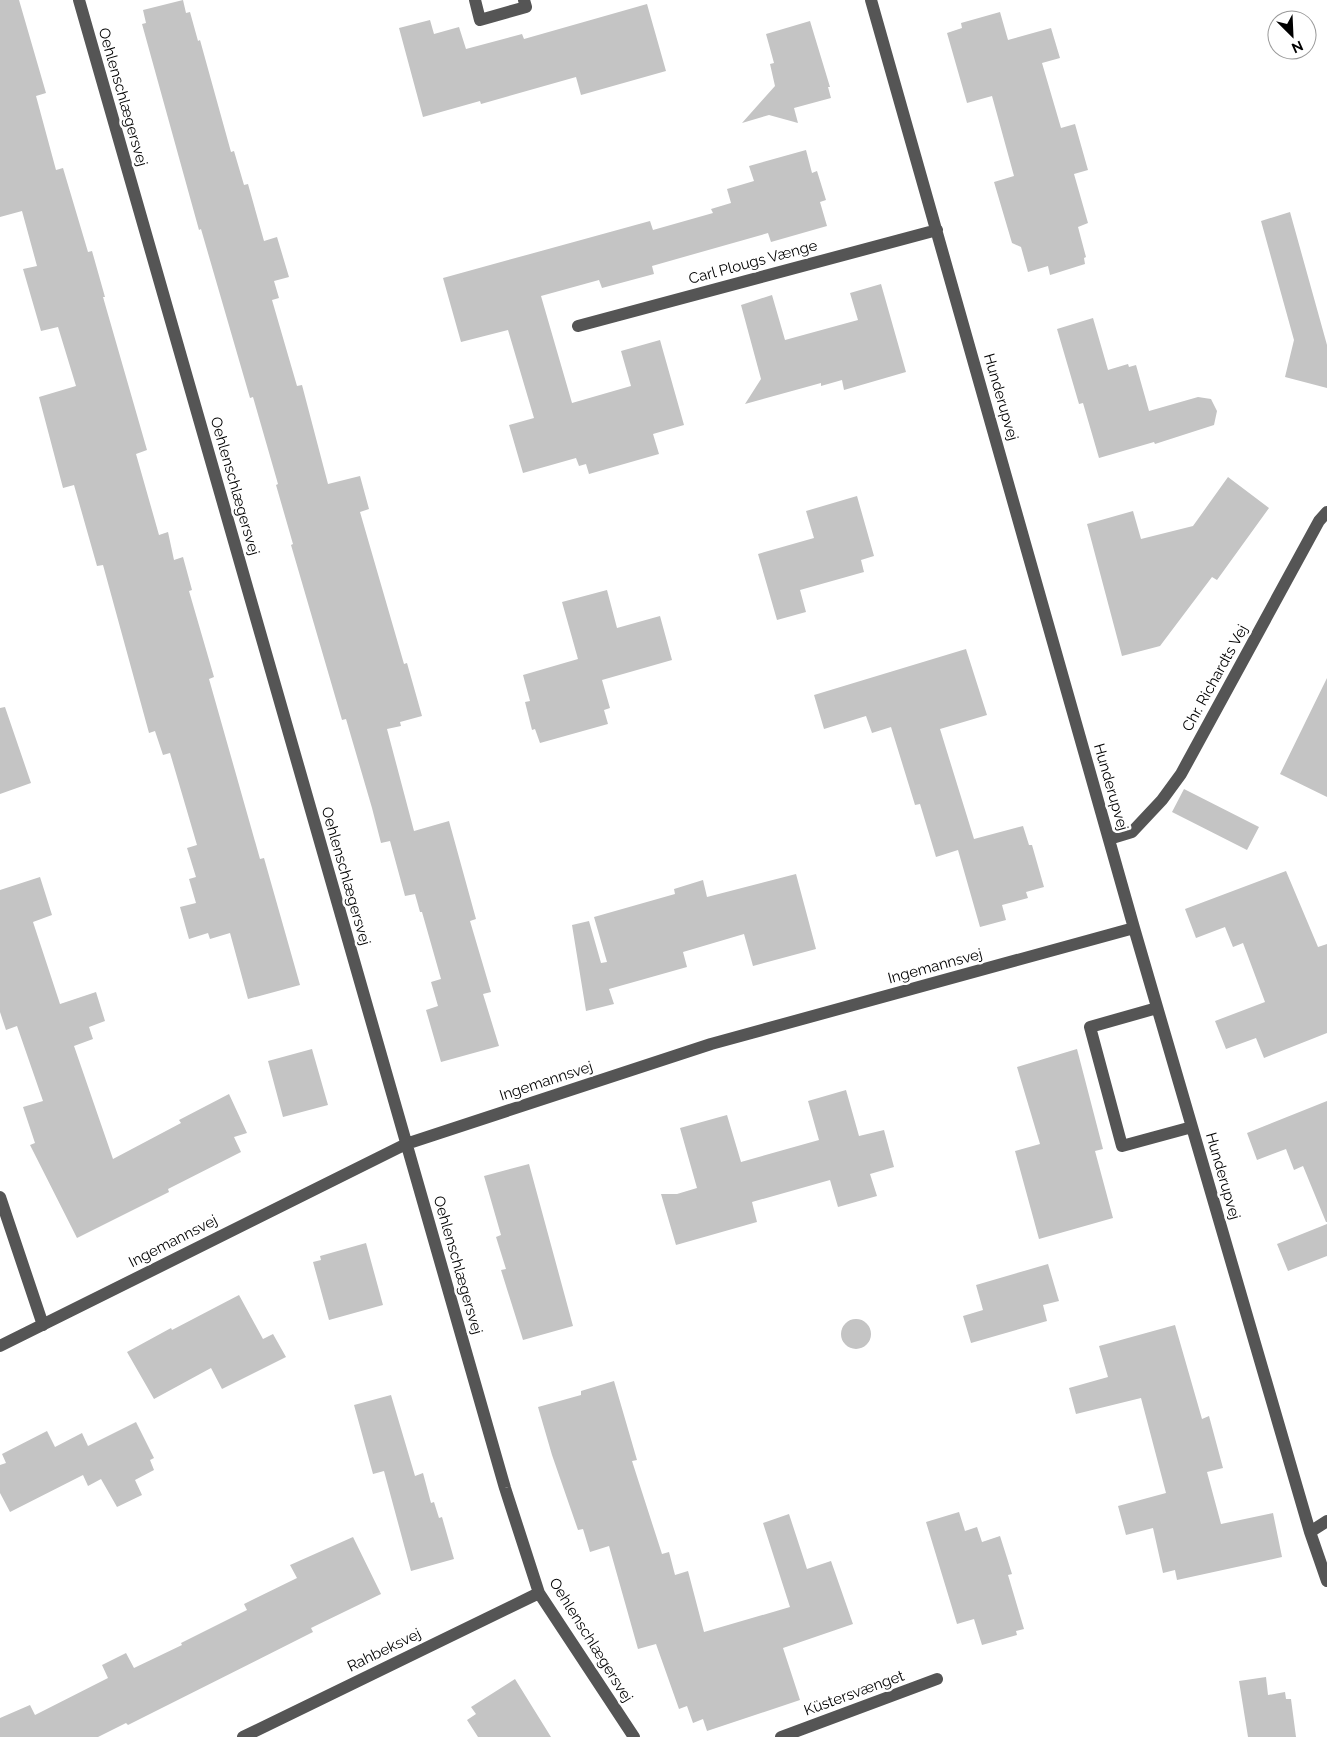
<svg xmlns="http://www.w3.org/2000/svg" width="1327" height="1737" font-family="Raleway,sans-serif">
<rect width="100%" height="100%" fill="#fff"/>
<path fill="#c4c4c4" d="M 0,0 L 19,0 L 46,93 L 36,96 L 56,170 L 63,168 L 88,252 L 92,251 L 105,297 L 103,297 L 147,450 L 136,454 L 159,535 L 168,532 L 174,560 L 183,557 L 192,590 L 189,591 L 214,677 L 209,679 L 260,859 L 264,858 L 300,985 L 248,999 L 230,933 L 210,939 L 208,933 L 189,939 L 180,907 L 196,903 L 189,879 L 196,877 L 187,848 L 197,845 L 170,753 L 163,755 L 155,731 L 149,733 L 103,565 L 97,566 L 74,485 L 63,488 L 39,397 L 76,386 L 58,327 L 41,331 L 23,269 L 37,266 L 22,211 L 0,217 Z
M 183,0 L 186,13 L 190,12 L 198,41 L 200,40 L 231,152 L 234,151 L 244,185 L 248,184 L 264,241 L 277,237 L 289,277 L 274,281 L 279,298 L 272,300 L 297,386 L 302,385 L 328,484 L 360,476 L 369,509 L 360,512 L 404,664 L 407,663 L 422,716 L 400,722 L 401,726 L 387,729 L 414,831 L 449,821 L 476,919 L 470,921 L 491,992 L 483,994 L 499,1046 L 441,1062 L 426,1010 L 438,1006 L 431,982 L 441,979 L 422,912 L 420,912 L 415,894 L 405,896 L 390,841 L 381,843 L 372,808 L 346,719 L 342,720 L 291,545 L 293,544 L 276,485 L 278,484 L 253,397 L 250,398 L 201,229 L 199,230 L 142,24 L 146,23 L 143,10 Z
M 647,4 L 666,71 L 581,95 L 576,77 L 481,104 L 480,101 L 423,117 L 399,28 L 430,20 L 434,34 L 459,27 L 466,49 L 522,34 L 524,39 Z
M 1000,12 L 1008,40 L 1051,28 L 1060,58 L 1042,63 L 1061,128 L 1075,124 L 1088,170 L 1074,174 L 1088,223 L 1078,227 L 1086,257 L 1084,258 L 1085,264 L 1050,275 L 1048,266 L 1028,272 L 1021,247 L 1012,243 L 994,182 L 1014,176 L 992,96 L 967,103 L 947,33 L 962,28 L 961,23 Z
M 810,21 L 830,87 L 828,87 L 831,98 L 794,108 L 798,123 L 769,115 L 742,123 L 775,86 L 770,64 L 774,63 L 766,34 Z
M 806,150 L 812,173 L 817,171 L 826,200 L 820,202 L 827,226 L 771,242 L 768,233 L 652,266 L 654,274 L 602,288 L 599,280 L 541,296 L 572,403 L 631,386 L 621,351 L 660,340 L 684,425 L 653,434 L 659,454 L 589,474 L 586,464 L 579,466 L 576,458 L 523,473 L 509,425 L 534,418 L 508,330 L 461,342 L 443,278 L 650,221 L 653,230 L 713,213 L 711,209 L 731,203 L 727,189 L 754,181 L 749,166 Z
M 1290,212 L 1327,345 L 1327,388 L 1285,377 L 1294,340 L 1261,221 Z
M 881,284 L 906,372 L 844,390 L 842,380 L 821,386 L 821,383 L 745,404 L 761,379 L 741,305 L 772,295 L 785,340 L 858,320 L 850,293 Z
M 1093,318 L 1108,370 L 1128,364 L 1129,367 L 1136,365 L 1149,411 L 1198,397 L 1211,399 L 1217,411 L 1214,425 L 1155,444 L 1154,442 L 1099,458 L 1083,403 L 1079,404 L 1057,329 Z
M 1228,477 L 1269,508 L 1217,580 L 1212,577 L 1160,646 L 1122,656 L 1087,524 L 1133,511 L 1141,539 L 1193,526 Z
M 857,496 L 874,556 L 861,560 L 864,572 L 800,590 L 806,612 L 777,620 L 758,554 L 814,538 L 806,511 Z
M 607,590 L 617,628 L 660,616 L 672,660 L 602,680 L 610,708 L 604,710 L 608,724 L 540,743 L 535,729 L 532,730 L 525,702 L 530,701 L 523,675 L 578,659 L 562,602 Z
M 966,649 L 987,715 L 940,729 L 974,839 L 1023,826 L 1029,845 L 1032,845 L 1044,887 L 1026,892 L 1028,898 L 1002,905 L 1006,920 L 980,927 L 958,850 L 936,857 L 920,804 L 915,805 L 891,727 L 872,733 L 866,716 L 824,729 L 814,695 Z
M 1327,678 L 1327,797 L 1280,774 Z
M 5,707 L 31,783 L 0,794 L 0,708 Z
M 1184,789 L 1259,827 L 1247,850 L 1172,812 Z
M 1286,871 L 1318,947 L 1327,944 L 1327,1033 L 1264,1058 L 1256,1038 L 1226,1049 L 1215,1021 L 1265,1002 L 1243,943 L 1233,947 L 1225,927 L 1196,938 L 1185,909 Z
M 796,874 L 816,949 L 753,966 L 744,934 L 683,952 L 687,967 L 609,989 L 614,1004 L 586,1011 L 572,925 L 589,921 L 601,963 L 607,962 L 594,917 L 675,894 L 674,889 L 703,880 L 707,897 Z
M 40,877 L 52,915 L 33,922 L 60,1004 L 96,992 L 105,1021 L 89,1027 L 93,1039 L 74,1046 L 113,1159 L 181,1123 L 179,1120 L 229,1094 L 247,1133 L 234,1137 L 241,1152 L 168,1189 L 169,1192 L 77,1238 L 30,1145 L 35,1143 L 23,1107 L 43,1101 L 17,1026 L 6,1030 L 0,1012 L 0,890 Z
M 312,1049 L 328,1105 L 283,1117 L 268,1061 Z
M 1077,1049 L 1103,1149 L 1095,1151 L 1113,1218 L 1039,1239 L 1015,1151 L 1040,1144 L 1017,1067 Z
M 846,1090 L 859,1136 L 884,1130 L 894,1167 L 870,1174 L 877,1196 L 838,1207 L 830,1180 L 752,1202 L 757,1222 L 676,1245 L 661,1194 L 677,1194 L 697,1188 L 680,1128 L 727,1115 L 741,1162 L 819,1140 L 808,1101 Z
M 1327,1101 L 1327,1222 L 1326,1222 L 1303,1166 L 1294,1170 L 1286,1149 L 1257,1160 L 1247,1133 Z
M 529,1164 L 573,1326 L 523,1340 L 501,1270 L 506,1269 L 496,1237 L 501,1235 L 484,1176 Z
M 1327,1224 L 1327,1256 L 1288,1271 L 1277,1244 Z
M 366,1243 L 383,1305 L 329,1320 L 313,1262 L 321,1260 L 320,1256 Z
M 1048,1264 L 1059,1301 L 1043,1305 L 1047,1321 L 971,1343 L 963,1316 L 983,1310 L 976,1285 Z
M 239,1295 L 263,1339 L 273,1334 L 286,1357 L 222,1389 L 211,1368 L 154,1399 L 127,1352 L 171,1328 L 172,1330 Z
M841 1334a15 15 0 1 1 30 0a15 15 0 1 1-30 0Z
M 1175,1325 L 1202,1419 L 1209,1416 L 1223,1468 L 1207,1472 L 1221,1524 L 1273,1513 L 1282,1557 L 1177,1580 L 1175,1570 L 1163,1573 L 1153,1528 L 1126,1535 L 1118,1506 L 1166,1493 L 1141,1398 L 1076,1414 L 1069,1388 L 1108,1377 L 1099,1346 Z
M 614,1381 L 637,1460 L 632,1461 L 662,1554 L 669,1552 L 675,1575 L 688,1571 L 704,1632 L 790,1607 L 763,1523 L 789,1514 L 807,1569 L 831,1561 L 853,1624 L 783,1648 L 800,1700 L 707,1731 L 703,1719 L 693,1723 L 687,1706 L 679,1709 L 656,1644 L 638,1649 L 609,1546 L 590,1552 L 583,1529 L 578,1530 L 552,1455 L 538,1407 L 581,1395 L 581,1391 Z
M 391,1395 L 415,1476 L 423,1473 L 431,1503 L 434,1502 L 439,1518 L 442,1517 L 454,1559 L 411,1571 L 384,1471 L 373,1474 L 354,1405 Z
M 136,1422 L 154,1458 L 150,1460 L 154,1470 L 135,1480 L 142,1495 L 117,1507 L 101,1479 L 88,1486 L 83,1475 L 10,1512 L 0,1493 L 0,1465 L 6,1463 L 2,1454 L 47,1431 L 55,1447 L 82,1433 L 88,1446 Z
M 959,1512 L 965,1531 L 977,1527 L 982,1542 L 1000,1536 L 1012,1574 L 1008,1575 L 1024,1629 L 1016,1631 L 1017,1635 L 982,1645 L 974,1619 L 957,1624 L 926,1522 Z
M 353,1537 L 381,1594 L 311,1628 L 313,1632 L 128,1725 L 126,1723 L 98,1737 L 0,1737 L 0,1718 L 30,1705 L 35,1715 L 108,1678 L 102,1665 L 126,1653 L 134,1668 L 182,1645 L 181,1643 L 247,1610 L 244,1604 L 297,1578 L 290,1565 Z
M 1266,1677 L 1268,1695 L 1285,1692 L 1286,1699 L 1291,1699 L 1296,1737 L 1248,1737 L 1239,1681 Z
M 515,1679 L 551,1737 L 478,1737 L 467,1720 L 476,1714 L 471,1707 Z"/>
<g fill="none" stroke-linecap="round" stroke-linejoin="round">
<path stroke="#555" stroke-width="12" d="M 79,0 L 505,1488 L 539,1593 L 634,1737
M 475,0 L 480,20 L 526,7 L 524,0
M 871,0 L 1134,928 L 1310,1532 L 1327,1581
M 578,326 L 937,230
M 1109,839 L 1132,832 L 1162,800 L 1181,774 L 1319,521 L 1327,512
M 1157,1008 L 1090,1027 L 1122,1146 L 1192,1127
M 0,1197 L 43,1325
M 0,1346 L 406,1144 L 711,1044 L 1134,928
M 1310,1532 L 1327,1521
M 243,1737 L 539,1593
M 781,1737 L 937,1679"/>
</g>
<g text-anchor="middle" stroke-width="5" stroke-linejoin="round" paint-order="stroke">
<g font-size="15" fill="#000" stroke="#fff">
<text transform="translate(123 97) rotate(74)" y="5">Oehlenschlægersvej</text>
<text transform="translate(753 262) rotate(-15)" y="5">Carl Plougs Vænge</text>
<text transform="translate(1001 397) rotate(74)" y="5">Hunderupvej</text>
<text transform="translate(235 486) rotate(74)" y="5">Oehlenschlægersvej</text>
<text transform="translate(1215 678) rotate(-61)" y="5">Chr. Richardts Vej</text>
<text transform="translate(1111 787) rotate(74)" y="5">Hunderupvej</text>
<text transform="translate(346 876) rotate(74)" y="5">Oehlenschlægersvej</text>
<text transform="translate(935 966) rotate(-15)" y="5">Ingemannsvej</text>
<text transform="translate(546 1081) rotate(-18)" y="5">Ingemannsvej</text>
<text transform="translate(1223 1176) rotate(74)" y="5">Hunderupvej</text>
<text transform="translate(173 1241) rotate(-27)" y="5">Ingemannsvej</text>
<text transform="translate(458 1265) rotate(74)" y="5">Oehlenschlægersvej</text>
<text transform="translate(591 1640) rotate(58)" y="5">Oehlenschlægersvej</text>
<text transform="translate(384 1650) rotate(-26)" y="5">Rahbeksvej</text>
<text transform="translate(854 1693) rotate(-20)" y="5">Küstersvænget</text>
</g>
</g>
<g transform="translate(1292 35) rotate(156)"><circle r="24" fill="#ffffff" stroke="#999999"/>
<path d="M0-4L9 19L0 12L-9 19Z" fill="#000000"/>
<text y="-8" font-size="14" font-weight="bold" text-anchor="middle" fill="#000000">N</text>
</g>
</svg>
